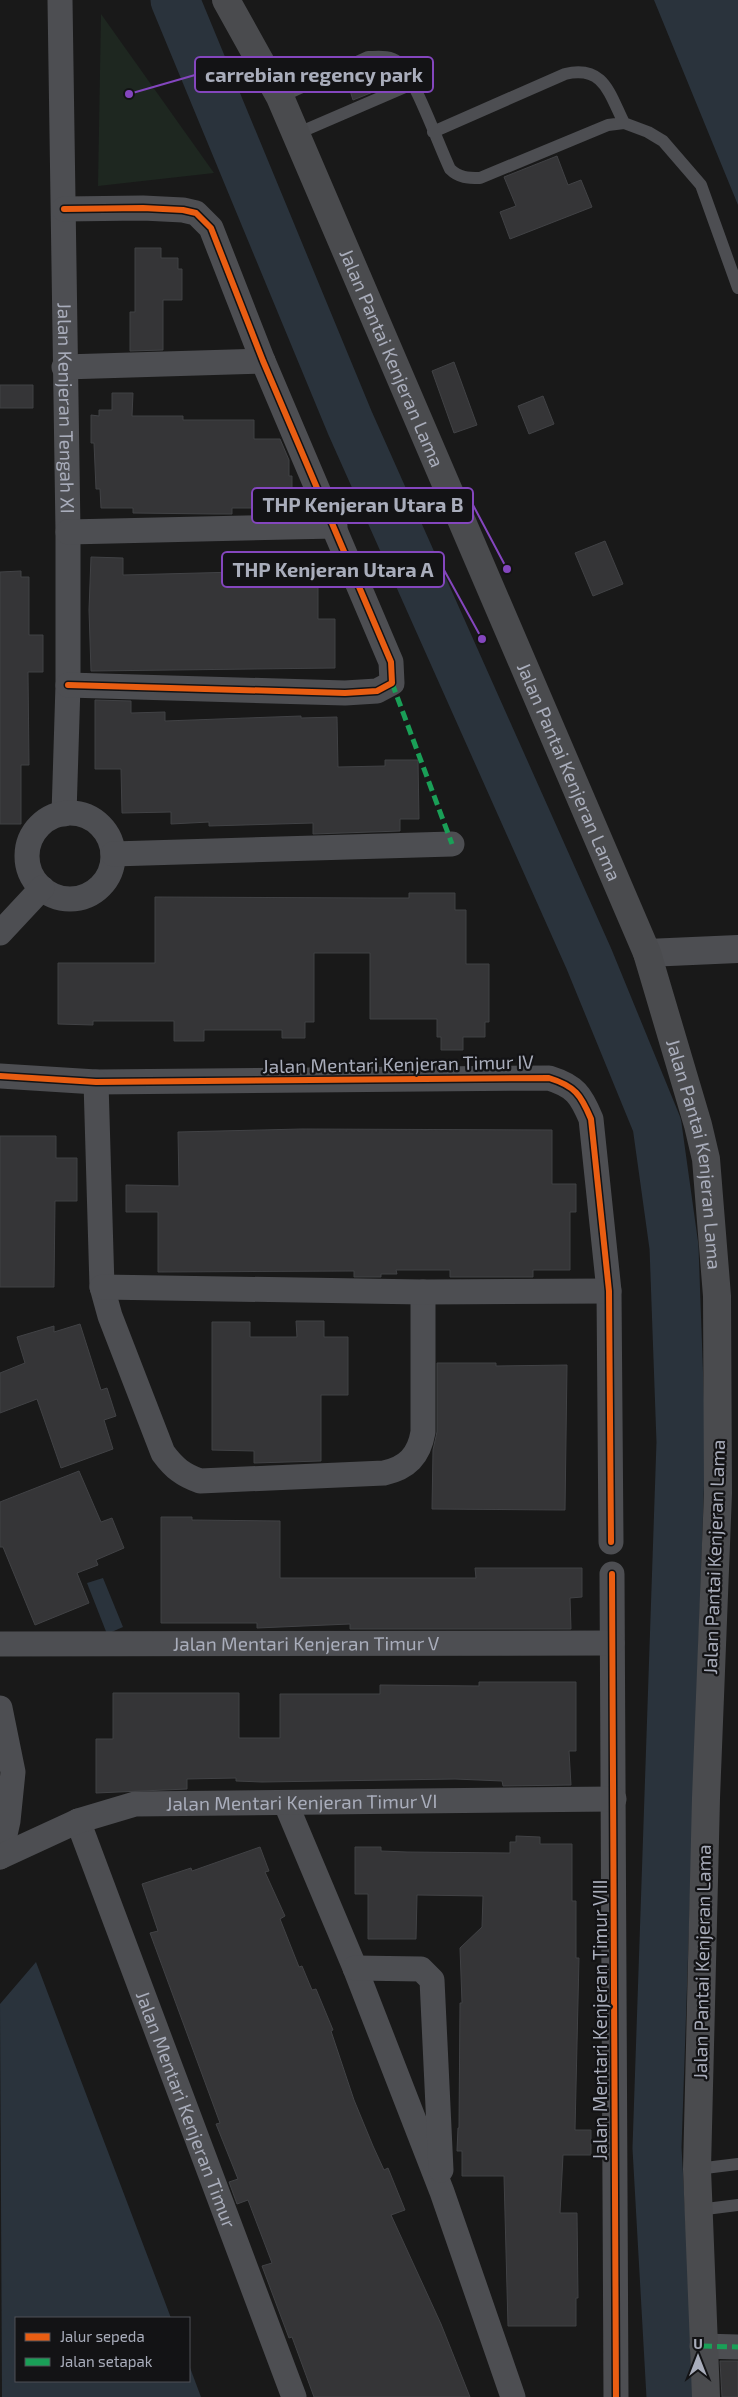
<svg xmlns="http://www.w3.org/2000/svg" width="738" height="2397" font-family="'Exo 2',sans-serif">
<rect width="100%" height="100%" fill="#191919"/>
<path fill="#1e2720" d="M 101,14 L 214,173 L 98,186 Z"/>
<path fill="#2a333c" d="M 654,0 L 738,0 L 738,205 Z
M 103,1578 L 123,1627 L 107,1634 L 87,1583 Z
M 36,1962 L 171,2318 L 16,2318 L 16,2381 L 189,2381 L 189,2365 L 201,2397 L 2,2397 L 0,2004 Z"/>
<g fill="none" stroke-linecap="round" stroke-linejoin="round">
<path stroke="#2a333c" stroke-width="49" d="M 175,0 L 350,423 L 589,959 L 657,1125 L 674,1247 L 681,1442 L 657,2148 L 671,2397"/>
</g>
<path fill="#353537" stroke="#414245" d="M 377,70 L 383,88 L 353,100 L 347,81 Z
M 557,156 L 568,185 L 581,180 L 592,207 L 510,239 L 500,212 L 516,206 L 504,177 Z
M 135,248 L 161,248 L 161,258 L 178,258 L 178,269 L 182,269 L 182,300 L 163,300 L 163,350 L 130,351 L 130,312 L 135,312 Z
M 454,362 L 477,425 L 454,433 L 432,371 Z
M 0,385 L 33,385 L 33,408 L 0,408 Z
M 112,393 L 133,393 L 132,416 L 183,416 L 183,420 L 254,420 L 254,439 L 280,439 L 289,460 L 289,476 L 292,476 L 292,508 L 232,508 L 232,514 L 215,514 L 133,513 L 133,508 L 101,508 L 100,489 L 96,489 L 94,443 L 91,443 L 91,415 L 99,416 L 99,410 L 112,410 Z
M 543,396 L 554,424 L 529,434 L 518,406 Z
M 605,541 L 623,584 L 593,596 L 575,553 Z
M 91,557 L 123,558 L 123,575 L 238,572 L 238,566 L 318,568 L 318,619 L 335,619 L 335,668 L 91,671 L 89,610 Z
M 21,571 L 21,577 L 29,577 L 29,635 L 43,635 L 43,672 L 28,672 L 29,765 L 21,765 L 21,824 L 0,824 L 0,572 Z
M 95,700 L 131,701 L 131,713 L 165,712 L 165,721 L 301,716 L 301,718 L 337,717 L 338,767 L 385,766 L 385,760 L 418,760 L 419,819 L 400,819 L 400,831 L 313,834 L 313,823 L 209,826 L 209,822 L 171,824 L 171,812 L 122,813 L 121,769 L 95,769 Z
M 409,893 L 455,893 L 455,910 L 466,910 L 466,964 L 489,964 L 489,1022 L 485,1022 L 485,1037 L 463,1037 L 463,1050 L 441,1050 L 441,1037 L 437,1037 L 437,1019 L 370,1019 L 370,953 L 314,953 L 314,1022 L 305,1022 L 305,1038 L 282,1038 L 282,1030 L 204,1030 L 204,1041 L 174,1041 L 174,1021 L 93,1021 L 93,1025 L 58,1024 L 58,963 L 155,963 L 155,897 L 376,898 L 409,898 Z
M 302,1129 L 552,1130 L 552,1184 L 576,1184 L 576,1212 L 570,1212 L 570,1270 L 533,1270 L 533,1277 L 450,1277 L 450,1270 L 396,1270 L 397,1274 L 381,1274 L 381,1277 L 354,1277 L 354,1271 L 158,1272 L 158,1212 L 126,1212 L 126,1185 L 179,1186 L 178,1132 Z
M 0,1136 L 56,1136 L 56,1158 L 77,1158 L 77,1201 L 55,1201 L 54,1287 L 0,1287 Z
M 296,1321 L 324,1321 L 324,1337 L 348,1337 L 348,1395 L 321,1395 L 321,1461 L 254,1463 L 254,1451 L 212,1450 L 212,1322 L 250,1322 L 250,1337 L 297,1337 Z
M 80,1324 L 101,1390 L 107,1388 L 116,1416 L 104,1420 L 113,1449 L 61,1468 L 37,1399 L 0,1413 L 0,1373 L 25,1363 L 17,1337 L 54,1326 L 54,1332 Z
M 437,1363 L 496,1363 L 496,1366 L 567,1365 L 565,1510 L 432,1509 L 433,1450 L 437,1432 Z
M 79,1471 L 101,1522 L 112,1518 L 124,1548 L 96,1560 L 98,1565 L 77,1573 L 89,1603 L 35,1625 L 3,1547 L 0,1547 L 0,1502 Z
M 161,1517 L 192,1517 L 192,1520 L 280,1521 L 280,1578 L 476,1578 L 475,1568 L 582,1568 L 582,1597 L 570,1598 L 571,1629 L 350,1629 L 350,1624 L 257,1628 L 257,1623 L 161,1623 Z
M 479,1682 L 576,1682 L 576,1751 L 569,1751 L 571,1785 L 503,1786 L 502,1781 L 455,1779 L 262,1782 L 236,1781 L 236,1778 L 187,1779 L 187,1789 L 96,1793 L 96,1739 L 113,1739 L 113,1693 L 239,1693 L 239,1738 L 280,1738 L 280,1694 L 380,1694 L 380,1685 L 479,1686 Z
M 516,1836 L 540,1837 L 540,1844 L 572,1844 L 572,1901 L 576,1901 L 576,1958 L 579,1958 L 575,2130 L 591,2130 L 591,2155 L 563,2155 L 560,2213 L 577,2213 L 578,2298 L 576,2298 L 576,2326 L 508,2326 L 504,2176 L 462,2176 L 462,2151 L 457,2151 L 458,2128 L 459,2128 L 460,2003 L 462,2003 L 460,1948 L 482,1927 L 483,1896 L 417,1895 L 416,1939 L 368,1939 L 368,1894 L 355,1894 L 355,1847 L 381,1847 L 381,1851 L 407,1852 L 510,1853 L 510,1842 L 516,1842 Z
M 260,1847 L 269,1871 L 265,1872 L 285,1916 L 280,1919 L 299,1967 L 302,1966 L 312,1990 L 316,1989 L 333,2030 L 331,2031 L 354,2100 L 373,2146 L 384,2170 L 388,2168 L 405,2210 L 391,2215 L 441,2324 L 470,2397 L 314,2397 L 292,2337 L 289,2338 L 262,2266 L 272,2263 L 248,2200 L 237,2204 L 229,2182 L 238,2179 L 216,2124 L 220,2123 L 150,1933 L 158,1931 L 142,1884 L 191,1868 L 192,1871 Z
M 720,2361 L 738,2361 L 738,2397 L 722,2397 Z"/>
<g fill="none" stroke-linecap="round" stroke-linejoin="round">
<path stroke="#4d4e52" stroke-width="12" d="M 280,97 L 368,57 C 377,57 390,55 398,62 C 414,76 439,146 450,169 C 459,178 468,178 480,178 L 608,125 L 624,123 L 648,132 L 663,141 L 701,185 L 738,288
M 433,132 L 565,74 C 604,65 609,93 624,123
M 296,134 L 412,84
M 697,2169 L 738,2164
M 698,2210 L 738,2205"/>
<g stroke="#4d4e52" stroke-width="25">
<path id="s1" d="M 60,0 L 68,532 L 68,685 L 64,814"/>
<path d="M 64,209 L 143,208 L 183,210 L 196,213 L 211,228 L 263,361 L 391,662 L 392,683 L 377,691 L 345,693 L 68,685"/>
<path d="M 64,367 L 263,361"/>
<path d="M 68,532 L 335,526"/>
<circle cx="70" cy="856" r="43"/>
<path d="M 113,854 L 452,844"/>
<path d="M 0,933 L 42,888"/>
<path d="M 0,1076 L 96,1082 L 549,1078 C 575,1086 581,1095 591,1119 L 609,1291 L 611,1542"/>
<path d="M 96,1082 L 102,1287 L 110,1316 L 163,1453 C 174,1468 183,1475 200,1481 L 384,1473 C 407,1468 419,1456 423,1432 L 423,1292"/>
<path d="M 102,1287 L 423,1292 L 609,1291"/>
<path d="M 612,1574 L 616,2397"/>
<path id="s2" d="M 0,1644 L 612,1643"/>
<path d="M 0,1708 L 13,1772 L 8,1821 L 0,1857"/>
<path d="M 286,1804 L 355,1968 L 442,2192 L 513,2397"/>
<path id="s3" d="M 78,1821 L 294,2397"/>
<path id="s4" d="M 0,1857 L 78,1821 L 135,1804 L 614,1799"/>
<path d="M 355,1968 L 421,1969 L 432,1980 L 441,2170"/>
<path d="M 702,2346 L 738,2347"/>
</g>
<path stroke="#4d4e52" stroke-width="28" d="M 647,953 L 738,949"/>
<path stroke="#4a4b4e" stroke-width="28" id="s5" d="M 226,0 L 280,97 L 647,953 L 698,1125 L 706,1159 L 717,1296 L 718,1493 L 706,1798 L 697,2169 L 706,2397"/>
<path stroke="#1a9f57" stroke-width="5" stroke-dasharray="10 5" stroke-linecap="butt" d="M 392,683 L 452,844
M 702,2346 L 738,2347"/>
<g stroke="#131315" stroke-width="9">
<path id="cycleway" d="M 64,209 L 143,208 L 183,210 L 196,213 L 211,228 L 263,361 L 391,662 L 392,683 L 377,691 L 345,693 L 68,685
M 0,1076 L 96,1082 L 549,1078 C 575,1086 581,1095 591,1119 L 609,1291 L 611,1542
M 612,1574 L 616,2397"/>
</g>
<use href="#cycleway" stroke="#e95d12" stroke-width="6"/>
</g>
<g text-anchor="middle" stroke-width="4.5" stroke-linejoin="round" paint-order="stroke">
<g font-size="19" fill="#a9adbb" stroke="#131315">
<text dy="7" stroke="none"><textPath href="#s5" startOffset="395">Jalan Pantai Kenjeran Lama</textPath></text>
<text dy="7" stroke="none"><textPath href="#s1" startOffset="408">Jalan Kenjeran Tengah XI</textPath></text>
<text dy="7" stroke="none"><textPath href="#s5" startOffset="845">Jalan Pantai Kenjeran Lama</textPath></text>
<text transform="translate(398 1064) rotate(-1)" y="7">Jalan Mentari Kenjeran Timur IV</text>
<text dy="7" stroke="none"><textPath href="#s5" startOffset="1250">Jalan Pantai Kenjeran Lama</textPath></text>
<text transform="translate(714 1557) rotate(-88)" y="7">Jalan Pantai Kenjeran Lama</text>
<text dy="7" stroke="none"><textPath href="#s2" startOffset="306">Jalan Mentari Kenjeran Timur V</textPath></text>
<text dy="7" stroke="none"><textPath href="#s4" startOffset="312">Jalan Mentari Kenjeran Timur VI</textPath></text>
<text transform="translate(702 1962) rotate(-89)" y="7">Jalan Pantai Kenjeran Lama</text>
<text transform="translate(600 2020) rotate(-90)" y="7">Jalan Mentari Kenjeran Timur VIII</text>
<text dy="7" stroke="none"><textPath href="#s3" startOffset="308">Jalan Mentari Kenjeran Timur</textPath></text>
</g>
</g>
<path fill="none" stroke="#8446be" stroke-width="2" d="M129 94L195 75M507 569L473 505M482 639L444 570"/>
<g fill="#8446be" stroke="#131315" stroke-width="2">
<circle cx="129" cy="94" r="5"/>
<circle cx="507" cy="569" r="5"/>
<circle cx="482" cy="639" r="5"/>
</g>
<g fill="#131315" stroke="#8446be" stroke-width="2">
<rect x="195" y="57" width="238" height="35" rx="5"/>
<rect x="252" y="488" width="221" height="35" rx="5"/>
<rect x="222" y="552" width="222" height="35" rx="5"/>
</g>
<g font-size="20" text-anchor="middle" font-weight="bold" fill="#a9adbb">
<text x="314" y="82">carrebian regency park</text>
<text x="363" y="512">THP Kenjeran Utara B</text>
<text x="333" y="577">THP Kenjeran Utara A</text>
</g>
<rect x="15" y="2317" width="175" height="65" fill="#131315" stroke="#4f5157"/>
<rect x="25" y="2333" width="25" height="8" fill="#e95d12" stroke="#4f5157"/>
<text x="60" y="2342" font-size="15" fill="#a9adbb">Jalur sepeda</text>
<rect x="25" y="2358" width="25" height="8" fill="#1a9f57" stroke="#4f5157"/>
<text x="60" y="2367" font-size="15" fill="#a9adbb">Jalan setapak</text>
<g transform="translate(698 2357)" stroke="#131315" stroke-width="4" paint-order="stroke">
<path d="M0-4L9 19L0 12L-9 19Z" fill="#a9adbb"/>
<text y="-8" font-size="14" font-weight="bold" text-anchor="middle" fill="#a9adbb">U</text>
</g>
</svg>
